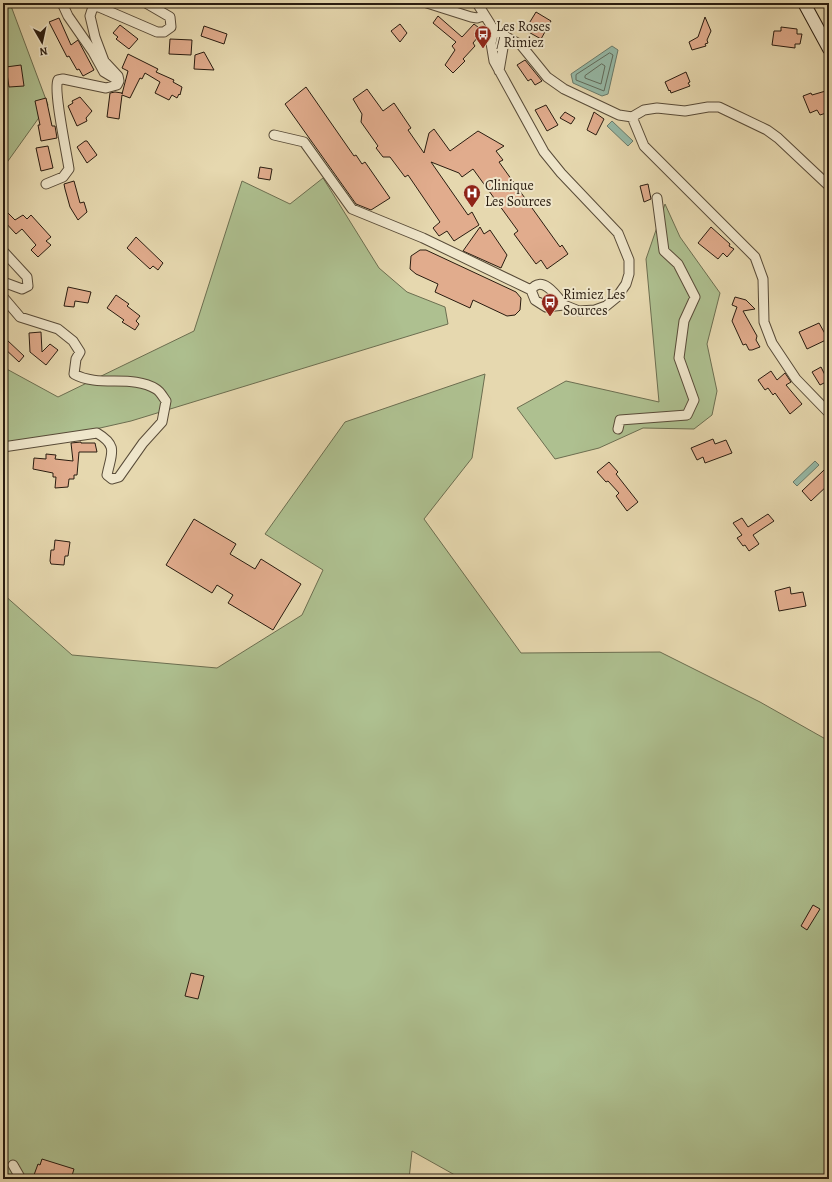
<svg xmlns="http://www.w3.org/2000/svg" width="832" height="1182" font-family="Alegreya,serif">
<rect width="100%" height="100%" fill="#e6d8af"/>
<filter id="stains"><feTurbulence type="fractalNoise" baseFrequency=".005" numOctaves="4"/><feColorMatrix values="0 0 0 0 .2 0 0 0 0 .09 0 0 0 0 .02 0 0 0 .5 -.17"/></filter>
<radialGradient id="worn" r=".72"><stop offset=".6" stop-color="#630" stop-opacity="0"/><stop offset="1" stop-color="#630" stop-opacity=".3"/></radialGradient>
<path fill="#aec090" stroke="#6c6e50" d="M 11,6 L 48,105 L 3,168 L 3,7 Z
M 323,178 L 379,268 L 407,292 L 445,307 L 448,324 L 131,421 L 100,428 L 3,444 L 3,367 L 58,397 L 194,331 L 242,181 L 290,204 Z
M 665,204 L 680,237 L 720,293 L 707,344 L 717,391 L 712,415 L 694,429 L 643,428 L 599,448 L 555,459 L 517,408 L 566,381 L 659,402 L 646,259 Z
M 485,374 L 472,458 L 424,519 L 521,653 L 660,652 L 760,702 L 829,741 L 829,1179 L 462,1179 L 412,1151 L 409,1179 L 3,1179 L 3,594 L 72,655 L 217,668 L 302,615 L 323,570 L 265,534 L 345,422 Z"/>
<path fill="#96baa8" stroke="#6a7b6b" d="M 612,46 L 618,50 L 608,94 L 602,96 L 573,83 L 571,74 Z
M 612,121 L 633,141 L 628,146 L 607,126 Z
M 815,461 L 819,465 L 797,486 L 793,482 Z"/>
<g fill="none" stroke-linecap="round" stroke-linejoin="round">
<path stroke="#606b5c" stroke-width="1" d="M 610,53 L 613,55 L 604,91 L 576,80 L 576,75 Z
M 602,64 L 605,66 L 601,84 L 585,78 L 585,76 Z"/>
</g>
<path fill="#e1ac8d" stroke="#291c10" d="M 536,12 L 551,21 L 541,39 L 525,30 Z
M 438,16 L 462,37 L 474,24 L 483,31 L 473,43 L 475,46 L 463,59 L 465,61 L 453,73 L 445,65 L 455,50 L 452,46 L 456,42 L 433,23 Z
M 705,17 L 711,31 L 707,40 L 708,43 L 705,44 L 706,46 L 692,50 L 689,42 L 698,37 Z
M 59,18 L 71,45 L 78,40 L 94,70 L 83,76 L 79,69 L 77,70 L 69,56 L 67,57 L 49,22 Z
M 400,24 L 407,33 L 400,42 L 391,31 Z
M 120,25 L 138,39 L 129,49 L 116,39 L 118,37 L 113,33 Z
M 204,26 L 227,34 L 224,44 L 201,36 Z
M 781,27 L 797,29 L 797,34 L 802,34 L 800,44 L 795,44 L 795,48 L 772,45 L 774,31 L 781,31 Z
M 170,39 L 192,40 L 191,55 L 169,54 Z
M 204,52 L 214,70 L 194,69 L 195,55 Z
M 128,54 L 158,69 L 156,72 L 174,80 L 173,82 L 182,87 L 180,95 L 179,94 L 177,98 L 172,95 L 169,100 L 155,93 L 160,82 L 145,73 L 142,79 L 140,78 L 130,98 L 122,95 L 119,119 L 107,117 L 110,93 L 115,92 L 122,93 L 122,94 L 128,71 L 122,68 Z
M 525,60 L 542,81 L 535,85 L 531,79 L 528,81 L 517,65 Z
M 21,65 L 24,86 L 9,87 L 6,67 Z
M 686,72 L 690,82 L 688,83 L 690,86 L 671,93 L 670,90 L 669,91 L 665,82 Z
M 306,87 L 354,156 L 356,155 L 362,164 L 365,162 L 390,198 L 371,210 L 356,204 L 285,104 Z
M 367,89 L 383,111 L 394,103 L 411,128 L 408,130 L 424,153 L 429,133 L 434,129 L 450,151 L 478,131 L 504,146 L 496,151 L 503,160 L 499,162 L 560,247 L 562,245 L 568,254 L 547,269 L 541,260 L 536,264 L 514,234 L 518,231 L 473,169 L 462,177 L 459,173 L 431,162 L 468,215 L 472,212 L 479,225 L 454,241 L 447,231 L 439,236 L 433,228 L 440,222 L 408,175 L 405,177 L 390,157 L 383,157 L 376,148 L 378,146 L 361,122 L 362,114 L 353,99 Z
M 829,90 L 829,112 L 820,115 L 817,110 L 810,113 L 803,96 L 811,93 L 812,95 Z
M 80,97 L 92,111 L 86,118 L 87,121 L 77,126 L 68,106 L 73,103 L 72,101 Z
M 46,98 L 52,126 L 55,126 L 57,138 L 41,141 L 38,125 L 40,125 L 35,101 Z
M 546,105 L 558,125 L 547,131 L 535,110 Z
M 565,112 L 575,118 L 571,124 L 560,118 Z
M 594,112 L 604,119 L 596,135 L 587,130 Z
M 85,141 L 87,141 L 97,155 L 87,163 L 77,147 Z
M 48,146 L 53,168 L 41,171 L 36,148 Z
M 260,167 L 272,169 L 270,180 L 258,178 Z
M 74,181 L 80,203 L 84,202 L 87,212 L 78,220 L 70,207 L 65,189 L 64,184 Z
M 648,184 L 651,199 L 644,202 L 640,186 Z
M 3,208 L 15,220 L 23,215 L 27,219 L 31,215 L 51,237 L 46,241 L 51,245 L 38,257 L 31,250 L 36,245 L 22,229 L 16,234 L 3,220 Z
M 480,227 L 484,234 L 490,230 L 507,255 L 501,268 L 463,251 Z
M 711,227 L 730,244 L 729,246 L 734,249 L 727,257 L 723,253 L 718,259 L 698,243 Z
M 136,237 L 163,263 L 158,270 L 153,266 L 150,269 L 127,248 Z
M 420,250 L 426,250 L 516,292 L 521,298 L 520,310 L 515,315 L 507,316 L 473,300 L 470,308 L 435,292 L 438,284 L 416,274 L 410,269 L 411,256 Z
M 68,287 L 91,292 L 88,303 L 75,301 L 74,307 L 64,306 Z
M 116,295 L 129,304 L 127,306 L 140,316 L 136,321 L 139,324 L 135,330 L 122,322 L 124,320 L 107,308 Z
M 735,297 L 746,300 L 755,309 L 743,311 L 757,336 L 756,340 L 760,347 L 752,350 L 749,350 L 746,344 L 743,345 L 732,321 L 737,307 L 732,305 Z
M 819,323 L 828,339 L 807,349 L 799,332 Z
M 41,332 L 42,352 L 50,344 L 58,350 L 46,365 L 30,352 L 29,333 Z
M 7,340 L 24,356 L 19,362 L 3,347 L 3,344 Z
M 821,367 L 828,381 L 820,385 L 812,372 Z
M 771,371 L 777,380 L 785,373 L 791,382 L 786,385 L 802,404 L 790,414 L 775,393 L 773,395 L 768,388 L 765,390 L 758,380 Z
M 713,439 L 715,444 L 726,440 L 732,453 L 705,463 L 703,457 L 697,460 L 691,448 Z
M 81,442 L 81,443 L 95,443 L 97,452 L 79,452 L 77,475 L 74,475 L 74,479 L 69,479 L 68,487 L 55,488 L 56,477 L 53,477 L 53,473 L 33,469 L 34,458 L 46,459 L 46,454 L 56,455 L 55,459 L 73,461 L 71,443 Z
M 609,462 L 618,472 L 616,474 L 638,502 L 627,511 L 616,496 L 619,493 L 608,481 L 606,482 L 597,472 Z
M 824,470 L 829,476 L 829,484 L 811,501 L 802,491 Z
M 768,514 L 774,521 L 753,535 L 759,544 L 749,551 L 745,545 L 743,546 L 737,538 L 742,535 L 733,523 L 742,518 L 748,527 Z
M 194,519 L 236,544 L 230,554 L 255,569 L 261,559 L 301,584 L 273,630 L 228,603 L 233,595 L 217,585 L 212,593 L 166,565 Z
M 55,540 L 70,542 L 68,556 L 65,556 L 64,565 L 51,564 L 50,561 L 51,550 L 54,550 Z
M 790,587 L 791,594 L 803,592 L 806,606 L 779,611 L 775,591 Z
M 813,905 L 820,909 L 807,930 L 801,926 Z
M 191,973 L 204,976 L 198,999 L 185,996 Z
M 42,1159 L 74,1169 L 71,1179 L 47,1179 L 34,1175 L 38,1164 L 40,1165 Z"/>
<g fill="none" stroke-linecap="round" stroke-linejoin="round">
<g stroke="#584b38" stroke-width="11">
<path id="street" d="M 62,3 L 68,16 L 93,52 L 104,72 L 119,81
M 427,3 L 471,17 L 477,18 L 483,16
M 477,3 L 494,30 L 521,45 L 547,77 L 564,89 L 619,115 L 632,117 L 644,110 L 657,108 L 685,111 L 708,107 L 719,107 L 767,130 L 778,138 L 829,186
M 494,30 L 491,43 L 494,61 L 544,152 L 561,173 L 618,233 L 629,260 L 629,274 L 626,284 L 617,297 L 606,306 L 595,310 L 579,311 L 564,305 L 546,307 L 535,300 L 531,290 C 542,274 557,296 564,305
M 499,71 L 505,36
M 632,117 L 644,146 L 755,257 L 763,279 L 764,322 L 772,343 L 796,379 L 829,413
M 274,135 L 304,142 L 352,209 L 423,238 L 531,290
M 46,184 L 63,177 L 69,169 C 67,154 53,90 58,80 L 63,79 L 106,88 L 117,85 L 119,81 L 118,76 L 104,61 L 95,37 L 90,16 L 93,7 L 99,7 L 157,32 L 164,32 L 171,27 L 170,17 L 146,3
M 3,251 L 27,277 L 28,286 L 22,289 L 3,282
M 3,297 L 20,317 L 58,329 L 73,341 L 80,352 L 76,359 L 74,374 C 99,388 132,374 156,389 C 160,391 163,397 166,401 L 162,422 L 143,443 L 119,477 L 112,479 L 107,475 C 111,454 119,446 97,433 L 3,447
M 618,429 L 620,420 L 687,415 L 694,400 L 679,358 L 684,321 L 695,297 L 678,264 L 664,251 L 657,198
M 13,1165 L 21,1179"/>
</g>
<g stroke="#291c10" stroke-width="14">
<path id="secondary" d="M 804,3 L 829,49"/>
</g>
<use href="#street" stroke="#efe6cb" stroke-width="9"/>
<use href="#secondary" stroke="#efe6cb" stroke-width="12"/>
</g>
<defs>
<g id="bus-pin" transform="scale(0.9)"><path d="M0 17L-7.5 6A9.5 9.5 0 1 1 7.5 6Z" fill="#8f2418" stroke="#efe6cb"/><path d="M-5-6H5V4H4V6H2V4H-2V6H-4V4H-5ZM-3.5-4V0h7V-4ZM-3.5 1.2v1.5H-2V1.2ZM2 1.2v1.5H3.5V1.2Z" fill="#fff"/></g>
<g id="hospital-pin" transform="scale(0.9)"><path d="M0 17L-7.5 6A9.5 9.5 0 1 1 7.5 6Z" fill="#8f2418" stroke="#efe6cb"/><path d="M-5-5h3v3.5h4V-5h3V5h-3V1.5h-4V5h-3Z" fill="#fff"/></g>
</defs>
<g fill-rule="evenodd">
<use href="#bus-pin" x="483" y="34"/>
<use href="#hospital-pin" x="472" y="193"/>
<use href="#bus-pin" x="550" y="302"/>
</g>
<g text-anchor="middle" stroke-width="4" stroke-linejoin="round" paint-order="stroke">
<g font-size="14" fill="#291c10" stroke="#efe6cb" text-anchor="start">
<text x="496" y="31">Les Roses<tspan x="496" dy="16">/ Rimiez</tspan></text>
<text x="485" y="190">Clinique<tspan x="485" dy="16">Les Sources</tspan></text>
<text x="563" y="299">Rimiez Les<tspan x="563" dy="16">Sources</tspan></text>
</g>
</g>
<rect width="832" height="1182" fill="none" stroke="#e6d8af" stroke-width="16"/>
<rect x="4" y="4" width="824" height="1174" fill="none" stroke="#291c10" stroke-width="2"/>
<rect x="8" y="8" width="816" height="1166" fill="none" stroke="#291c10"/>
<g transform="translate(42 42) rotate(171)" stroke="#efe6cb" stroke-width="3" paint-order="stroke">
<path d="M0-3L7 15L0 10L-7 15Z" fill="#291c10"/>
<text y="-6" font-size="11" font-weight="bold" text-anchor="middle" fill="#291c10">N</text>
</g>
<rect width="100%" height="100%" filter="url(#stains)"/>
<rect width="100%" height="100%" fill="url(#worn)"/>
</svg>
